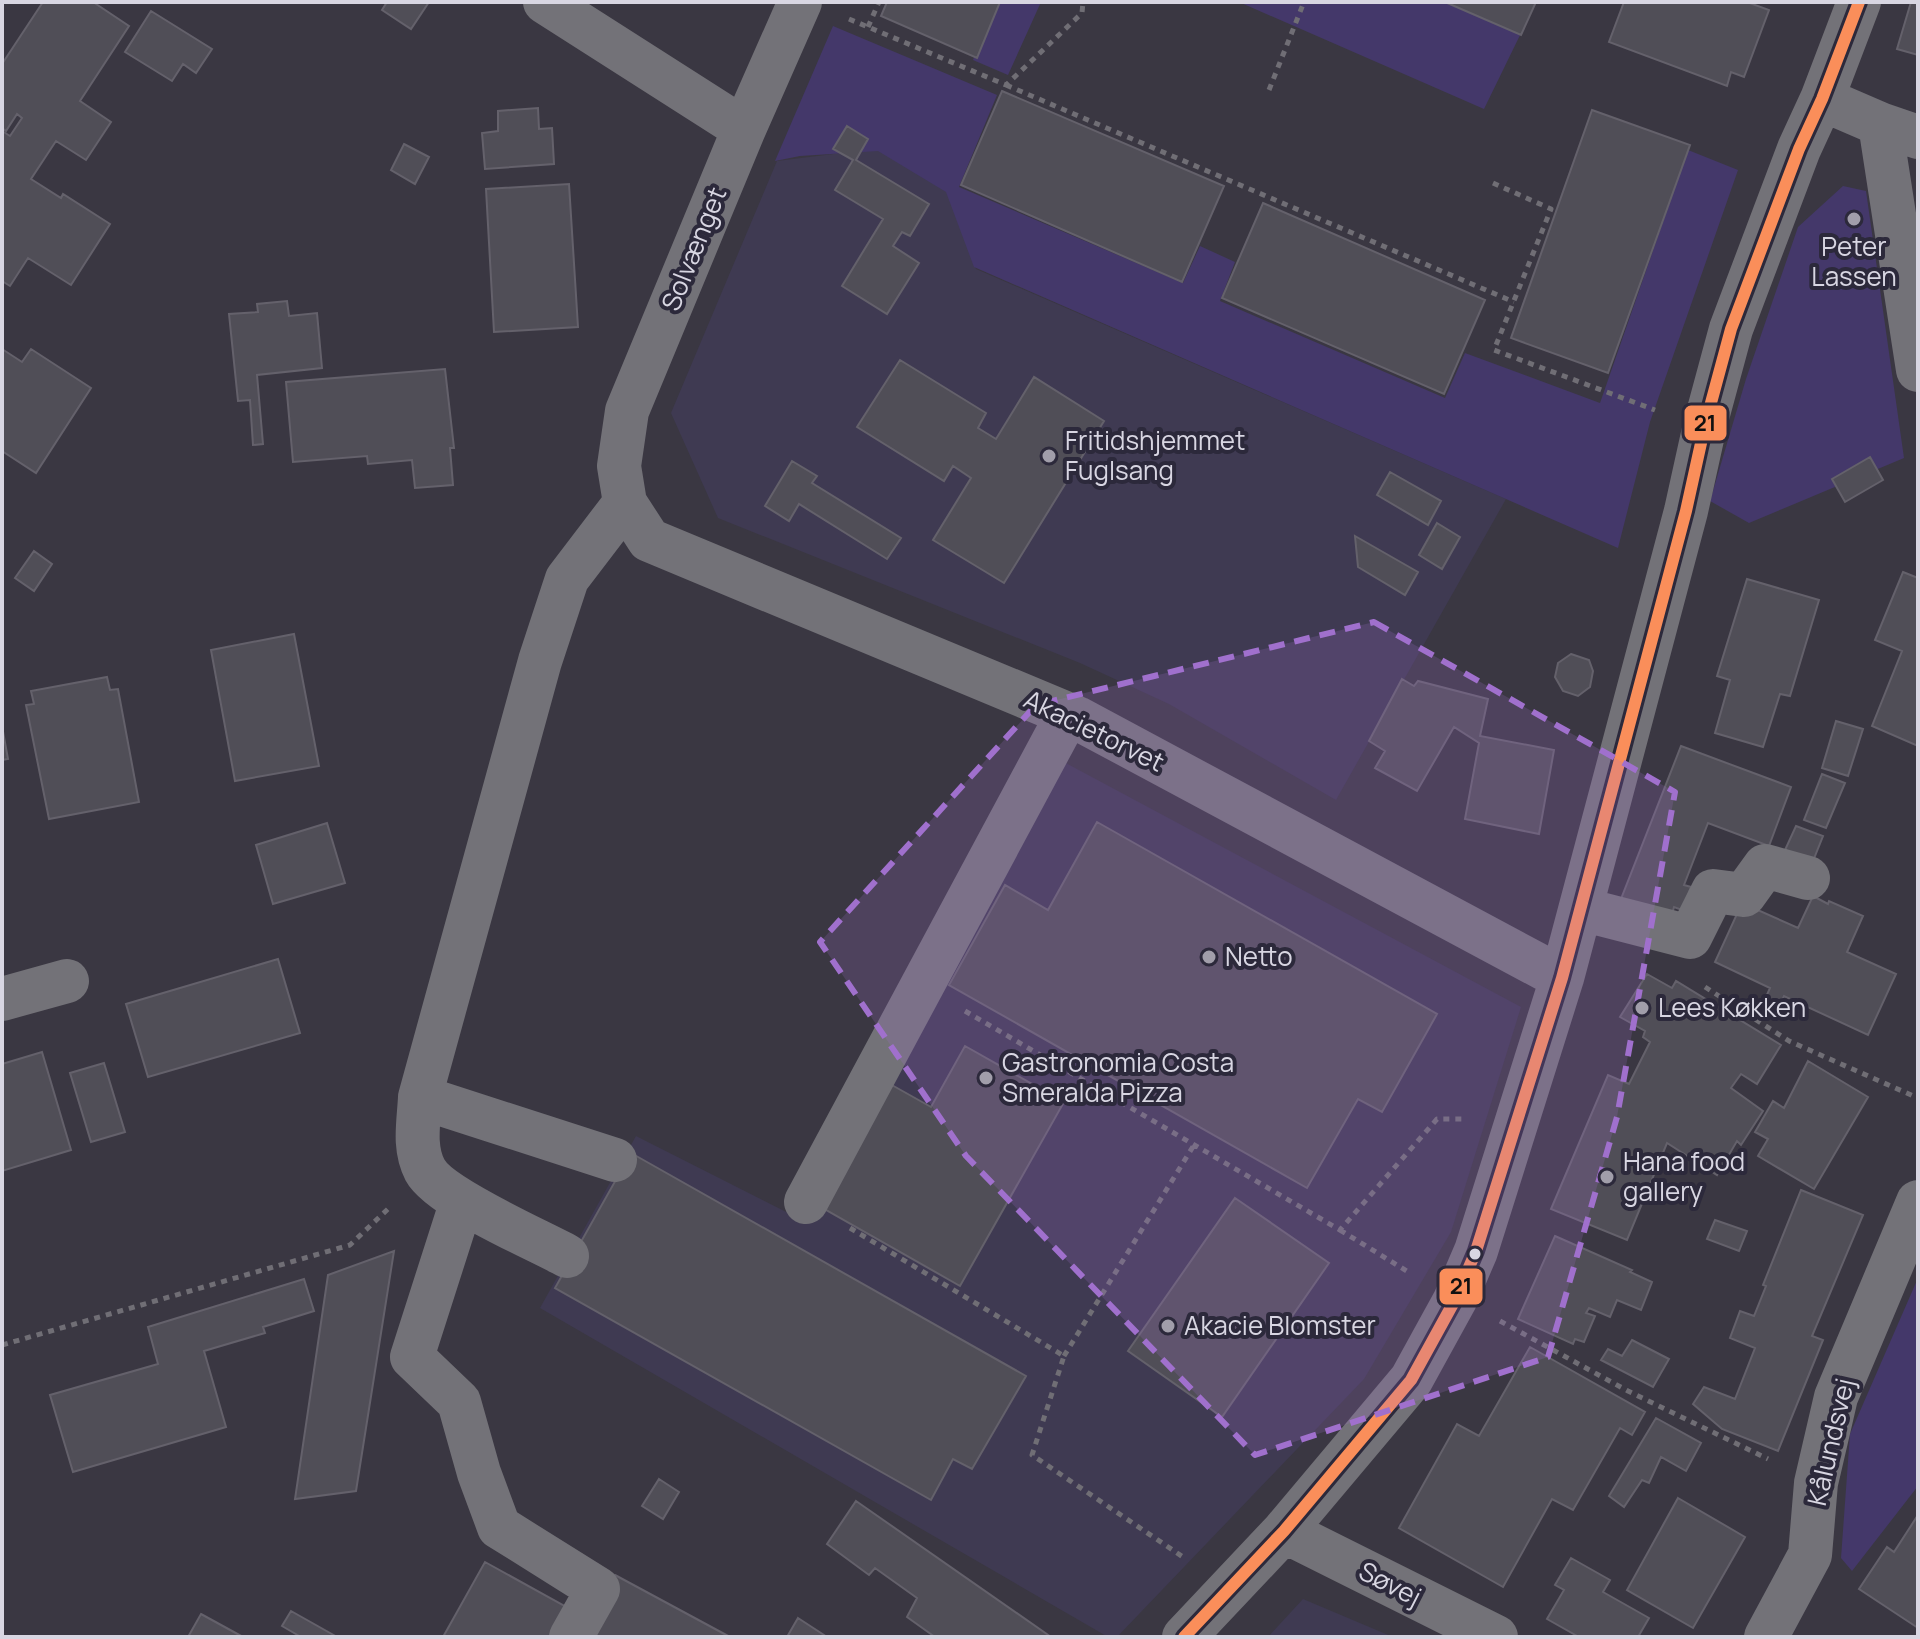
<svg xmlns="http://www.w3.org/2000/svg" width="1920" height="1639" font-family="Manrope,sans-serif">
<rect width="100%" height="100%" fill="#3a3742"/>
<path fill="#3f3a52" d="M 882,148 L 951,195 L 976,269 L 1506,499 L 1336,800 L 1169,704 L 1080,663 L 718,518 L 671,413 L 777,161 Z
M 1062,761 L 1521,1007 L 1451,1232 L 1364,1379 L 1117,1637 L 1108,1637 L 540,1308 L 636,1136 L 808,1223 Z
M 1303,1599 L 1393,1637 L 1268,1637 Z"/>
<path fill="#44386a" d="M 997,2 L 1041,2 L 1008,75 L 973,60 Z
M 1239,2 L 1458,2 L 1523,29 L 1484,109 Z
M 833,26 L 997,95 L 959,187 L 1183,283 L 1200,246 L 1235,262 L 1220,301 L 1445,398 L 1465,353 L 1600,403 L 1688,150 L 1738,170 L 1650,422 L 1618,548 L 974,267 L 946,192 L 878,151 L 800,156 L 775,161 Z
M 1843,186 L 1866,191 L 1904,458 L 1749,523 L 1710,501 L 1746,379 L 1798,227 Z
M 1918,1278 L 1918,1486 L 1852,1571 L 1841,1558 L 1850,1434 Z"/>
<path fill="#504e57" stroke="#64616b" stroke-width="2" d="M 43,2 L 93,2 L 129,26 L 80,101 L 111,122 L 86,160 L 56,141 L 31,179 L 61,198 L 63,194 L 110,224 L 71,285 L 28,258 L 10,286 L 2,281 L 2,131 L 10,136 L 22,118 L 17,114 L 6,131 L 2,128 L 2,64 Z
M 387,2 L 429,2 L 411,29 L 382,10 Z
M 887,2 L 1000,2 L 977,58 L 881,16 Z
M 1445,2 L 1536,2 L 1521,35 Z
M 1624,2 L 1747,2 L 1769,10 L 1744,77 L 1731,72 L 1727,86 L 1609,42 Z
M 1911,2 L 1918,2 L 1918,55 L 1897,49 Z
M 151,11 L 212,49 L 196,73 L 183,64 L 172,81 L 125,52 Z
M 1002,91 L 1224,186 L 1182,282 L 961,185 Z
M 538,108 L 539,129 L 552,128 L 554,164 L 485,169 L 482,133 L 498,131 L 498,111 Z
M 1592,110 L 1690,145 L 1608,373 L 1511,338 Z
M 847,126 L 868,139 L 856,160 L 929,204 L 910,236 L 902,232 L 893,246 L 919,263 L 887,314 L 842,286 L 883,219 L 835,190 L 853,160 L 833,149 Z
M 404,144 L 429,157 L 415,184 L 391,170 Z
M 569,184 L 578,327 L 494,332 L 486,189 Z
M 1263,203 L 1485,300 L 1444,394 L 1222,298 Z
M 287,301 L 289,316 L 317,313 L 322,368 L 257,375 L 263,444 L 253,445 L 250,400 L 238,401 L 229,314 L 258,312 L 257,304 Z
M 2,349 L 22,362 L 31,349 L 91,388 L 36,473 L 2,451 Z
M 900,360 L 986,413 L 978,428 L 996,439 L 1034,377 L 1104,421 L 1004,583 L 933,540 L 971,478 L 953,466 L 944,481 L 857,427 Z
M 445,369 L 454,448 L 450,448 L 453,485 L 415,488 L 412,460 L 368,464 L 367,456 L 293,462 L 286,382 Z
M 1870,457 L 1883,480 L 1845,502 L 1832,479 Z
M 792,461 L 817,476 L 812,483 L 901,538 L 887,559 L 799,504 L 789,521 L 765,506 Z
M 1390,472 L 1441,501 L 1428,525 L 1377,495 Z
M 1437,523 L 1460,537 L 1442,569 L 1419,555 Z
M 1355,536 L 1418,572 L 1405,595 L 1358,567 Z
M 34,551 L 52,564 L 34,591 L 15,578 Z
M 1903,572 L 1918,578 L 1918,746 L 1872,726 L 1902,651 L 1875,640 Z
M 1747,579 L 1819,600 L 1790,696 L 1780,694 L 1763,747 L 1715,733 L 1730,680 L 1717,676 Z
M 294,634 L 319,766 L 235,781 L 211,650 Z
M 1571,654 L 1589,660 L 1593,671 L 1590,687 L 1578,696 L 1563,691 L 1555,677 L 1558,663 Z
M 107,677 L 110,690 L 118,689 L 139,802 L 49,819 L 26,705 L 34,704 L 31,691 Z
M 1402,679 L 1414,686 L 1418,681 L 1488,699 L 1480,736 L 1554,750 L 1539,834 L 1465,819 L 1479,743 L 1454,727 L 1417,791 L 1375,768 L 1385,751 L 1369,741 Z
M 1836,721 L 1863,729 L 1848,776 L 1822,768 Z
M 2,726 L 8,759 L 2,760 Z
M 1681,746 L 1791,787 L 1769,846 L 1708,823 L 1684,885 L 1691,887 L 1682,910 L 1674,907 L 1671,918 L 1621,899 Z
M 1822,774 L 1845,783 L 1826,828 L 1804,820 Z
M 1097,822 L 1437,1014 L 1382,1112 L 1358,1099 L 1307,1188 L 949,985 L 1005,885 L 1048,910 Z
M 327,823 L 345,883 L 273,904 L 256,845 Z
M 1796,826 L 1823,836 L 1813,861 L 1785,850 Z
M 1813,896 L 1828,904 L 1829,901 L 1863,916 L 1847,952 L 1896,974 L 1868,1035 L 1784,996 L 1776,1013 L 1762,1006 L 1770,988 L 1715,962 L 1742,903 L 1798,928 Z
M 278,959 L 300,1033 L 148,1077 L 126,1004 Z
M 1647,974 L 1672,988 L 1676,981 L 1781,1045 L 1757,1084 L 1741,1074 L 1731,1088 L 1763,1111 L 1741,1145 L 1737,1141 L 1717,1175 L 1667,1143 L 1627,1240 L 1551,1209 L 1608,1075 L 1629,1084 L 1650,1042 L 1643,1037 L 1645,1031 L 1620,1017 Z
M 965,1046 L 1064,1102 L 960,1286 L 821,1207 L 890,1084 L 931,1107 Z
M 42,1052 L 71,1150 L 2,1171 L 2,1064 Z
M 1808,1061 L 1868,1097 L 1814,1189 L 1758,1156 L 1768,1139 L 1755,1132 L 1773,1101 L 1784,1108 Z
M 104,1063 L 125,1132 L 91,1142 L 70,1073 Z
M 631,1153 L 1026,1376 L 972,1469 L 953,1459 L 931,1500 L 555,1288 Z
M 1801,1190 L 1863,1215 L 1812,1336 L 1823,1340 L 1778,1451 L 1722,1429 L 1693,1404 L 1704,1387 L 1735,1399 L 1755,1348 L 1730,1338 L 1740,1311 L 1754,1316 L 1766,1286 L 1763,1285 Z
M 1235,1198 L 1329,1263 L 1222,1417 L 1128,1351 Z
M 1715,1220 L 1747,1231 L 1739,1251 L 1707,1239 Z
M 1555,1236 L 1632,1270 L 1630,1272 L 1652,1282 L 1641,1310 L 1617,1300 L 1610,1317 L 1589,1308 L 1586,1313 L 1595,1316 L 1584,1342 L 1575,1339 L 1573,1344 L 1518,1319 Z
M 394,1251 L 356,1491 L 295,1499 L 328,1275 Z
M 304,1279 L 314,1311 L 263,1327 L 265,1333 L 204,1351 L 226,1427 L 73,1472 L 50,1395 L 158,1364 L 148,1327 Z
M 1632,1340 L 1669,1359 L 1653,1387 L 1601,1360 L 1608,1349 L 1622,1356 Z
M 1530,1347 L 1645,1412 L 1632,1435 L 1620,1428 L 1573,1510 L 1552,1499 L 1503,1587 L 1399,1528 L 1457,1424 L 1479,1436 Z
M 1656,1418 L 1701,1443 L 1686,1471 L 1661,1457 L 1649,1483 L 1642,1480 L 1624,1507 L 1609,1496 Z
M 659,1479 L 679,1492 L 663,1519 L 642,1506 Z
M 1678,1498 L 1745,1537 L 1693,1628 L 1627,1590 Z
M 856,1501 L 1051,1637 L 935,1637 L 907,1617 L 917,1598 L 875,1568 L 869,1575 L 827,1544 Z
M 1918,1515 L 1918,1628 L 1859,1589 L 1887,1547 L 1894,1552 Z
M 1571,1558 L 1610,1580 L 1603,1592 L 1649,1618 L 1638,1637 L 1579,1637 L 1547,1619 L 1564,1590 L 1555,1585 Z
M 485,1562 L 568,1608 L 552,1637 L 443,1637 Z
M 615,1575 L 730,1637 L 580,1637 Z
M 291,1611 L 337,1637 L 301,1637 L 282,1626 Z
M 201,1614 L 243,1637 L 188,1637 Z
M 798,1618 L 827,1637 L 787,1637 Z"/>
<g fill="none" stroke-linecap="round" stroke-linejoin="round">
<path stroke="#706e75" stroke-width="5" stroke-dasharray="6 6" stroke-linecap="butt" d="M 849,19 L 1006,85 L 1082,13 L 1083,2
M 868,27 L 879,2
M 1006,85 L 1514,302
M 1269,90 L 1304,2
M 1493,183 L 1551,209 L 1494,350 L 1655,410
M 1705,987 L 1789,1041 L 1918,1098
M 965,1011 L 1340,1230 L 1437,1119 L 1462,1119
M 850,1228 L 1064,1356 L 1032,1455 L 1186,1559
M 1340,1230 L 1410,1273
M 1500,1321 L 1628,1391 L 1768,1459
M 2,1345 L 350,1245 L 388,1209
M 1064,1356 L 1194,1145"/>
<path stroke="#737278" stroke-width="44" d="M 545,2 L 744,129
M 800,2 L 744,129 L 627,411 L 619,466 L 625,503 L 649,540 L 1077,718 L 1562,978
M 1822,99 L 1880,124 L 1918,370
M 1880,124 L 1918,137
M 1581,909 L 1690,937 L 1713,891 L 1744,895 L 1765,866 L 1808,878
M 2,999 L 67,981
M 420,1097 L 615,1160
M 462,1201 L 412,1357 L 459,1402 L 479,1473 L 499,1527 L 598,1589 L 571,1637
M 806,1202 L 1068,714
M 567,1256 C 536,1239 440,1198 425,1170 C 413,1147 419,1121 420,1097 L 540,661 L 567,579 L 625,503
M 1284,1531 L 1496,1637
M 1184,1637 L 1284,1531 L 1411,1380 L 1455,1300 L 1476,1251 L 1562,978 L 1686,511 L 1705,425 L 1731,329 L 1799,149 L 1822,99 L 1859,2
M 1766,1637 L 1810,1555 L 1816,1483 L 1836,1397 L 1918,1202"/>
<g stroke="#2c293b" stroke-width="18">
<path id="bus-1" d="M 1184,1637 L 1284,1531 L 1411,1380 L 1455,1300 L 1476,1251 L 1562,978 L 1686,511 L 1705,425 L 1731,329 L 1799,149 L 1822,99 L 1859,2"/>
</g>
<use href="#bus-1" stroke="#fa8e5a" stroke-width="12"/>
</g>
<path fill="#a070cd" fill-opacity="0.2" stroke="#a070cd" stroke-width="6" stroke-dasharray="16 10" stroke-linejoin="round" d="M 1374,622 L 1675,792 L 1617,1117 L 1548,1357 L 1255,1455 L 966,1156 L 820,942 L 1036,705 Z"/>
<g fill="#a19eaa" stroke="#2c293b" stroke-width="3">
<circle cx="1854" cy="219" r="8"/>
<circle cx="1049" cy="456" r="8"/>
<circle cx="1209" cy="957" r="8"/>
<circle cx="1642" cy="1008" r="8"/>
<circle cx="986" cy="1078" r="8"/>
<circle cx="1607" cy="1177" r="8"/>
<circle cx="1168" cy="1326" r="8"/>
</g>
<circle fill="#d8d6e2" stroke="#2c293b" stroke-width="3" cx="1475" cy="1254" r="7"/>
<g text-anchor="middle" stroke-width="8" stroke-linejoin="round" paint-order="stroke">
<g font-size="26" fill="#d8d6e2" stroke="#2c293b" text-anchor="start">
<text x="1854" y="256" text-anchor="middle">Peter<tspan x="1854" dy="30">Lassen</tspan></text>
<text x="1065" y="450">Fritidshjemmet<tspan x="1065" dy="30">Fuglsang</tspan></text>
<text x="1225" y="966">Netto</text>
<text x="1658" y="1017">Lees Køkken</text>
<text x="1002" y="1072">Gastronomia Costa<tspan x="1002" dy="30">Smeralda Pizza</tspan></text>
<text x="1623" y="1171">Hana food<tspan x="1623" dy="30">gallery</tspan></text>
<text x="1184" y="1335">Akacie Blomster</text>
</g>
<g font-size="26" fill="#d8d6e2" stroke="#2c293b">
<text transform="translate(694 249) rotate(-68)" y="9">Solvænget</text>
<text transform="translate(1094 731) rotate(26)" y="9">Akacietorvet</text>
<text transform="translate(1831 1442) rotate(-77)" y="9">Kålundsvej</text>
<text transform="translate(1390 1584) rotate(27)" y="9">Søvej</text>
</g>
</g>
<g stroke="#2c293b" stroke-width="3">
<rect x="1683" y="404" width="45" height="38" rx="8" fill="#fa8e5a"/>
<rect x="1438" y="1267" width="46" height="39" rx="8" fill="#fa8e5a"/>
</g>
<g font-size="22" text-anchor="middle" font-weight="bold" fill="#111">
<text x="1705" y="431">21</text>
<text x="1461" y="1294">21</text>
</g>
<rect width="1920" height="1639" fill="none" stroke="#d8d6e2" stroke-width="8"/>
</svg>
